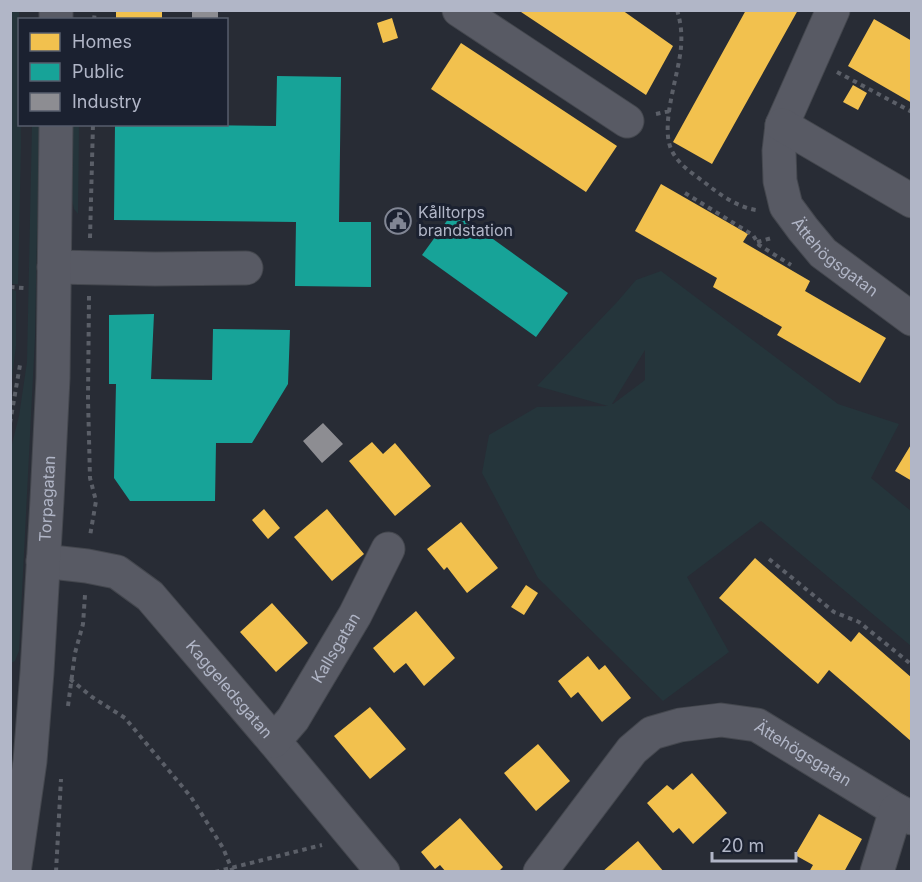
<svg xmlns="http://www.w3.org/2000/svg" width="922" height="882" font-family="Inter,sans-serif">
<rect width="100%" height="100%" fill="#282c35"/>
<path fill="#25353b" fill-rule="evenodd" d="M 19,10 L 21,144 L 18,284 L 11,284 L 10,11 Z
M 32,125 L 39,125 L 35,337 L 19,651 L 15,661 L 11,663 L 10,452 L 19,416 L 27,362 Z
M 73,125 L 79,125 L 78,214 L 74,209 L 72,200 Z
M 661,271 L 838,404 L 899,424 L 871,478 L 911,511 L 911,646 L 761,521 L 687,577 L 729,652 L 663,701 L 538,578 L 482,473 L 489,435 L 537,407 L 608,406 L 537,386 L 618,301 L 636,280 ZM 645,350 L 645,380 L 613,404 L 612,404 Z
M 11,289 L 16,291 L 16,346 L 11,385 Z"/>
<path fill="#f2c14e" d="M 116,10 L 162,10 L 162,20 L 116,20 Z
M 518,10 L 622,10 L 673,46 L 646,95 Z
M 746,10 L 798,10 L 712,164 L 673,142 Z
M 392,18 L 398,38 L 383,43 L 377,23 Z
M 874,19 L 912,41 L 912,103 L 848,66 Z
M 461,43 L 617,146 L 586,192 L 431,89 Z
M 853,85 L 867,93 L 858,110 L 843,102 Z
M 661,184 L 748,234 L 743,242 L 810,281 L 805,291 L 886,338 L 860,383 L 777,335 L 782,327 L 713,287 L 717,278 L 635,231 Z
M 372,442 L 383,454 L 395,443 L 431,486 L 395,516 L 349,461 Z
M 912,443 L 912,481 L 895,471 Z
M 264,509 L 280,528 L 268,539 L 252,520 Z
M 327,509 L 364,554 L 332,581 L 294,537 Z
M 461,522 L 498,568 L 467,593 L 447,567 L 444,570 L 427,549 Z
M 755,558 L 851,642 L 859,632 L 912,678 L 912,742 L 829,670 L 818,684 L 719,598 Z
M 526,585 L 538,593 L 524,615 L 511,607 Z
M 272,603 L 308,643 L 276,672 L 240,632 Z
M 416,611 L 455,658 L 424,686 L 406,663 L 394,673 L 373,648 Z
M 588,656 L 599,670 L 605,665 L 631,698 L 602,722 L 578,692 L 571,698 L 558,681 Z
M 370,707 L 406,749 L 370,779 L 334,736 Z
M 538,744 L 570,781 L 536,811 L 504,773 Z
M 692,773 L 727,813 L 693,844 L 679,828 L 673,833 L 647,803 L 667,785 L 673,790 Z
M 819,814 L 862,839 L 844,872 L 809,872 L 813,865 L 795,855 Z
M 460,818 L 503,867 L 498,872 L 446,872 L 440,865 L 435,869 L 421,852 Z
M 638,841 L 664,872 L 602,872 Z"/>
<path fill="#17a398" d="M 277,76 L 341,77 L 339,222 L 371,222 L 371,287 L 295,286 L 296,222 L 114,220 L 115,124 L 276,126 Z
M 454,211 L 568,293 L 536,337 L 422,255 Z
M 154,314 L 151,379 L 212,380 L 213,329 L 290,330 L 288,384 L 252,443 L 216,443 L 215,501 L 130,501 L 114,478 L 116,384 L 109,384 L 109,315 Z"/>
<path fill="#8d8d92" d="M 192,10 L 218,10 L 218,20 L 192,20 Z
M 323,423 L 343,444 L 322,463 L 303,441 Z"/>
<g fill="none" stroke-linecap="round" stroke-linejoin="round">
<g stroke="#44474e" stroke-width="35">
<g id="minor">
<path d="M 459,10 L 627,121"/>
<path id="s1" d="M 833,10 L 782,125 L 779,151 L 780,181 L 786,206 L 803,229 L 823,253 L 912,319"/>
<path d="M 56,20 L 56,10"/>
<path d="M 782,125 L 912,201"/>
<path d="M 54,267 L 155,269 L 246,268"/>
<path id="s2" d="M 43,561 L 87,566 L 117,572 L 150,596 L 274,741 L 383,872"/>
<path id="s3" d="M 274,741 L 293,719 L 355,615 L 388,549"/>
<path id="s4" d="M 14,872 L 30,761 L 37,672 L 47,500 L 53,378 L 56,124"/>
<path id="s5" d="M 540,872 L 632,750 L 652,733 L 680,725 L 721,720 L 757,725 L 896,810 L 912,818"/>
<path d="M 877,872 L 896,810"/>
</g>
</g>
<path stroke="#5b5f68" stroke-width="4" stroke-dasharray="4.5 4.5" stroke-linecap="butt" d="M 677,10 C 681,23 682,34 681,47 C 679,75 659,126 672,151 C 679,165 692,173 704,182 C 719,194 737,207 756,210
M 94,20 L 95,10
M 837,72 L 912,112
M 656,114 L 670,111
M 685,193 L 753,235 L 759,245 L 791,265
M 90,238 L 93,124
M 757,242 L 772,238
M 10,287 L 24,288
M 89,296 L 88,399 L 90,478 L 96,501 L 90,536
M 10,423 L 20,365
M 769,559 L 834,612 L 859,622 L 912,665
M 70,679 L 92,697 L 125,718 L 191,797 L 223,848 L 233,872
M 68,706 L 75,653 L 83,624 L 85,595
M 56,872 L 61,779
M 215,872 L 322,845"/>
<use href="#minor" stroke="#585a64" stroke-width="33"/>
</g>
<defs>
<g id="civic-ring" transform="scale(1.35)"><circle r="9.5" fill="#1b2130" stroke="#818694" stroke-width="1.5"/><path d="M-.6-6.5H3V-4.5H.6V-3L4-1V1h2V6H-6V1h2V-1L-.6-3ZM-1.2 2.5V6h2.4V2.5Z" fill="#818694"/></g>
</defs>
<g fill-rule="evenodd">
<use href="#civic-ring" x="398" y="221"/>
</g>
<g text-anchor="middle" stroke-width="6" stroke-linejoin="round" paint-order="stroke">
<g font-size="16" fill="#b1b6c7" stroke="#1b2130" text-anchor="start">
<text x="418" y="218">Kålltorps<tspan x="418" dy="18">brandstation</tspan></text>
</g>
<g font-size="16" fill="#b1b6c7" stroke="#1b2130">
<text dy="6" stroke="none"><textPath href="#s1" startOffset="279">Ättehögsgatan</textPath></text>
<text dy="6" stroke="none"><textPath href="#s4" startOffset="375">Torpagatan</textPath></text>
<text dy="6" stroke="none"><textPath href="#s3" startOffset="112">Kallsgatan</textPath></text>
<text dy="6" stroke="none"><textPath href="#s2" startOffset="238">Kaggeledsgatan</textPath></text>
<text dy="6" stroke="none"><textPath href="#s5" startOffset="340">Ättehögsgatan</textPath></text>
</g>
</g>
<rect width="922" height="882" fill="none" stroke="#b1b6c7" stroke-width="24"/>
<rect x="18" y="18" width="210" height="108" fill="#1b2130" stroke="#575d6c" stroke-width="1.5"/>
<rect x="30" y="33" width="30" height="18" fill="#f2c14e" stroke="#575d6c" stroke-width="1.5"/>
<text x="72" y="48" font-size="18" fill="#b1b6c7">Homes</text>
<rect x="30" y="63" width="30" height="18" fill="#17a398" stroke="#575d6c" stroke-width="1.5"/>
<text x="72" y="78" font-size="18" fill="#b1b6c7">Public</text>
<rect x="30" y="93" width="30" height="18" fill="#8d8d92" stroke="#575d6c" stroke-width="1.5"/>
<text x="72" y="108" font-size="18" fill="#b1b6c7">Industry</text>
<path d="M712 852v9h84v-9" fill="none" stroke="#b1b6c7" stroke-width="3"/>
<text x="721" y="852" font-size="18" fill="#b1b6c7" stroke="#1b2130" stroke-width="4.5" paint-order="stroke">20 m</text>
</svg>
